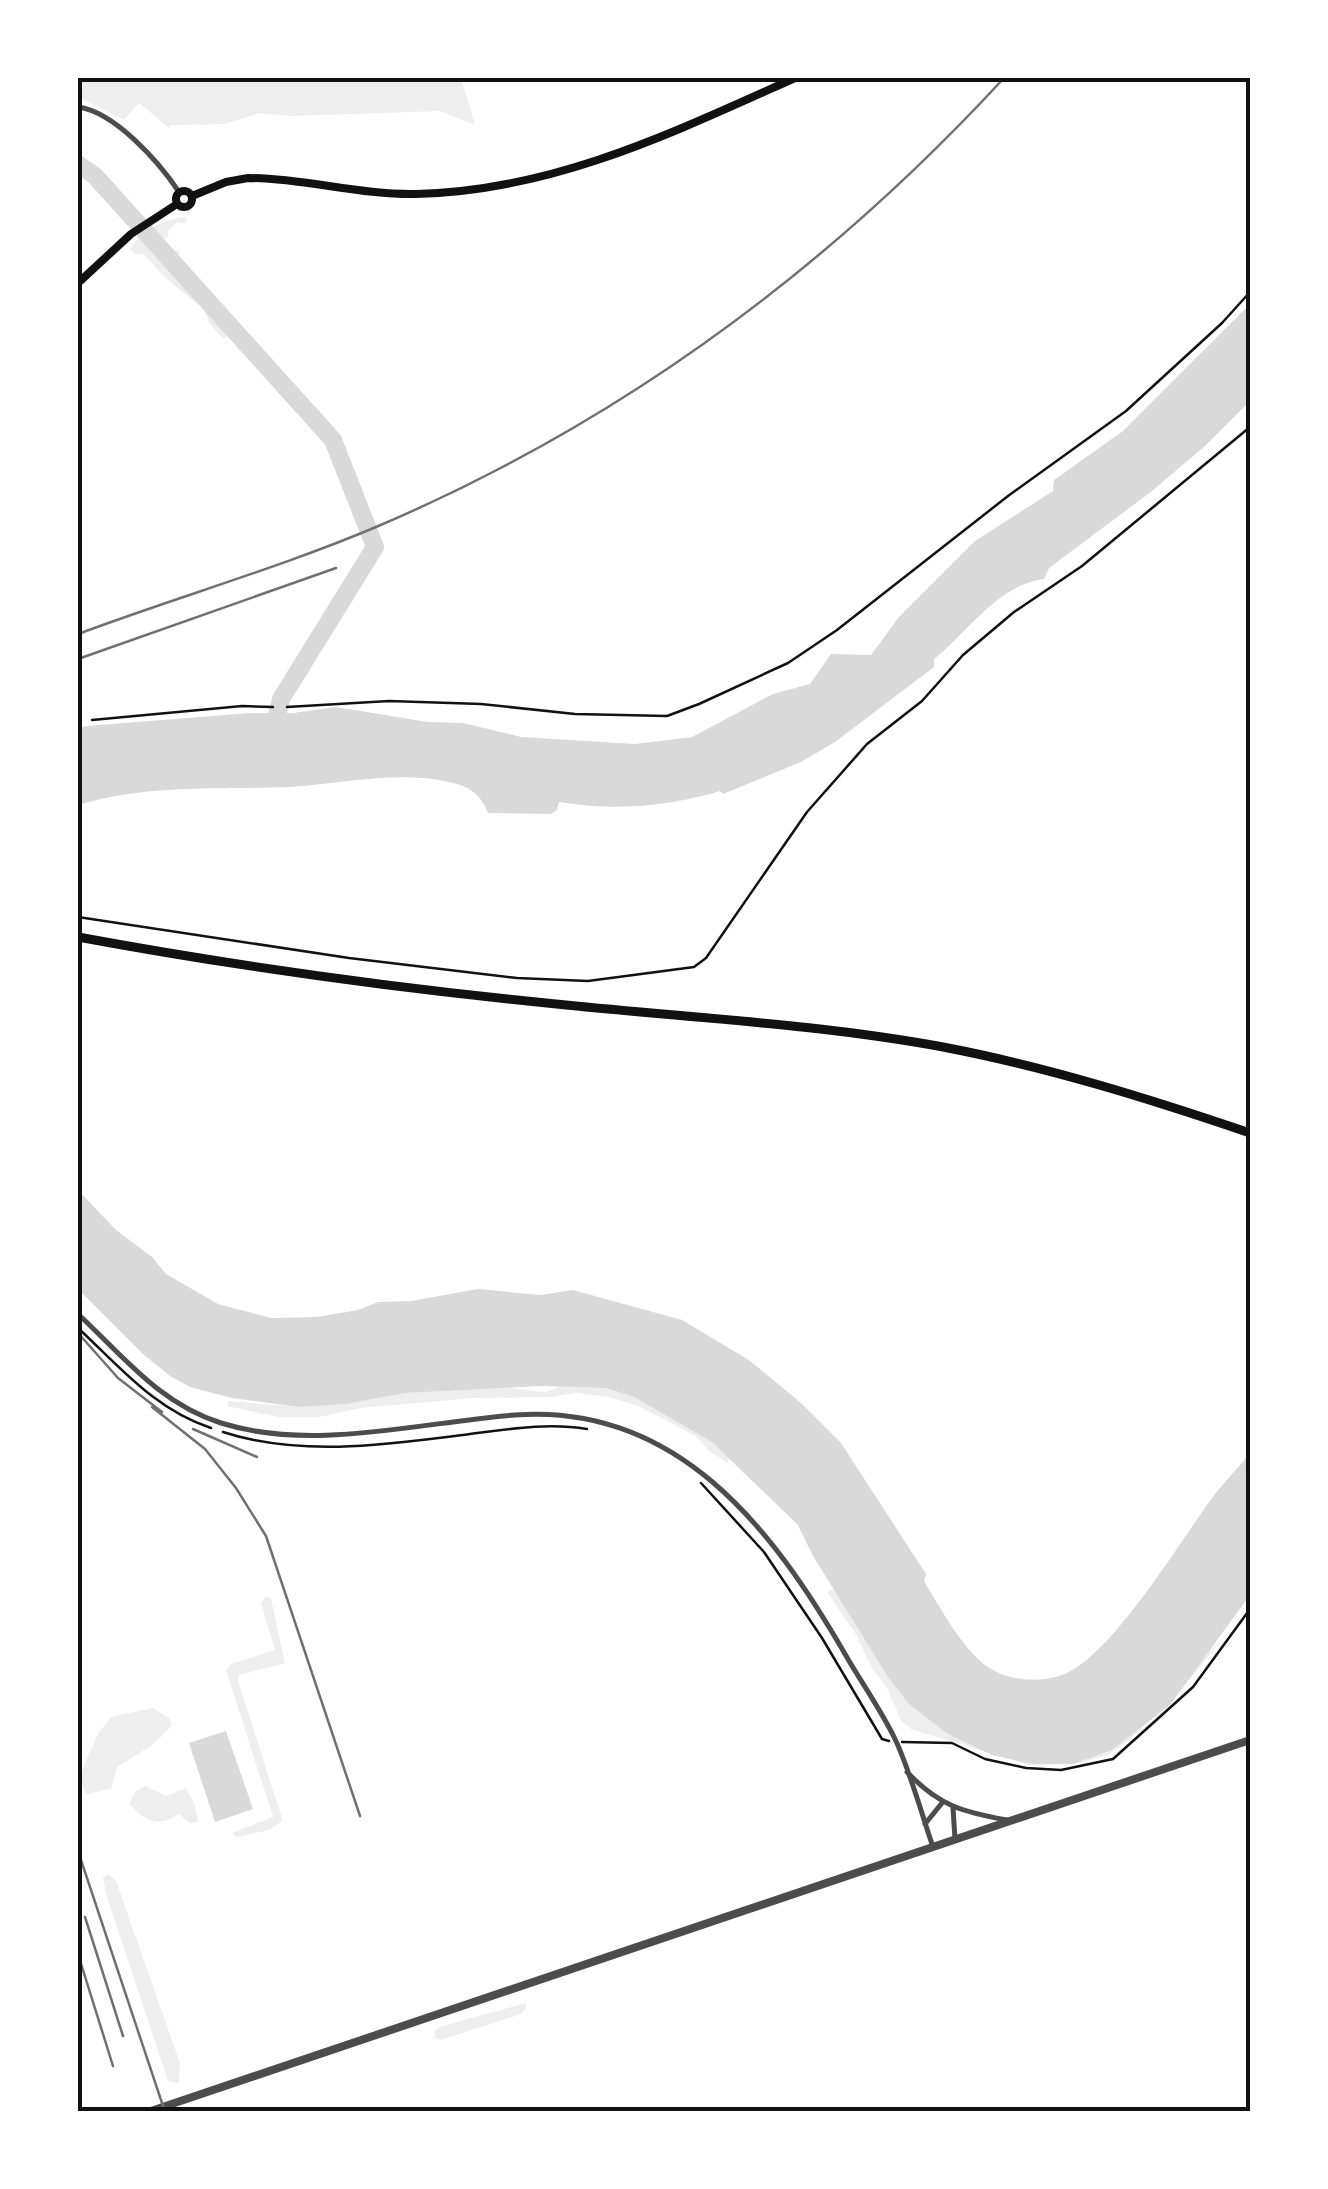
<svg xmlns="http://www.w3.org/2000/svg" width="1328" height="2189" font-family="'Source Sans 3',sans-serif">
<rect width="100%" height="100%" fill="#fff"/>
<path fill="#eee" d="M 78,78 L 461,78 L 475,125 L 440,111 L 291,116 L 259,113 L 225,124 L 170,125 L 169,128 L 139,103 L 124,120 L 78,97 Z
M 187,217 L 185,224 L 178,222 L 167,231 L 169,236 L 154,247 L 155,252 L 166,256 L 179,250 L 180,263 L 172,270 C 185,283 199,288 214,298 C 223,305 230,315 237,323 L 236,333 L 223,338 L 209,323 L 204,309 L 168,280 L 143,254 L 135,255 L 130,249 C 142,230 166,218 187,217 Z
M 502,1387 L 545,1392 L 559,1387 L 606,1388 L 634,1397 L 729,1451 L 728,1463 L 709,1451 L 696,1436 L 638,1406 L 609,1397 L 575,1393 L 553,1397 L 474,1398 L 361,1408 L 319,1417 L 279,1417 L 227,1406 L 228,1401 L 299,1407 L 346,1404 L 405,1393 Z
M 838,1587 L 904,1691 L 1187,1676 L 1229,1631 L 1181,1690 L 1127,1742 L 1108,1755 L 1075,1764 L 1029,1765 L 911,1729 L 902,1722 L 886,1686 L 872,1669 L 857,1636 L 827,1592 Z
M 267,1596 L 271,1599 L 285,1663 L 239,1675 L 238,1681 L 283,1821 L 269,1830 L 236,1837 L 232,1833 L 273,1817 L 226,1670 L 231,1664 L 275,1650 L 261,1603 Z
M 153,1708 L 170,1719 L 172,1726 L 152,1745 L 117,1767 L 111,1789 L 86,1794 L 79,1777 L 99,1732 L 111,1717 Z
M 145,1786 L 166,1796 L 186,1788 L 195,1805 L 198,1822 L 190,1823 L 179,1814 C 158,1828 144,1821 129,1803 L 136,1791 Z
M 108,1874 L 116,1881 L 180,2063 L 179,2083 L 168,2081 L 107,1897 L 103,1878 Z
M 526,2003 L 526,2008 L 521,2014 L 441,2040 L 435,2038 L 435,2031 L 442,2026 Z"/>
<path fill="#d9d9d9" d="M 1250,304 L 1250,401 L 1205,446 L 1152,491 L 1049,568 L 1044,579 C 997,585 968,632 934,659 L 934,667 L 835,742 L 801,762 L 723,794 L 720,791 C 667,807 613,811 559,802 L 557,810 L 551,814 L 488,813 C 481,794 469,786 449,782 C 398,770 340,784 289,787 C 214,790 151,784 78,805 L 78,728 L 87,726 L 250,713 L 293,713 L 336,707 L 428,722 L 463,723 L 521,737 L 635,744 L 692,737 L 773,694 L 810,684 L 831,654 L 871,655 L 899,617 L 975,541 L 1053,491 L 1054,480 L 1123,431 Z
M 78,1190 L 116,1230 L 152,1257 L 166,1274 L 218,1304 L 271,1318 L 317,1317 L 358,1310 L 378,1302 L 411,1301 L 478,1289 L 540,1295 L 573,1290 L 682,1320 L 749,1360 L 801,1403 L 841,1443 L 926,1574 L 924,1581 C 939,1606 963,1650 988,1667 C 1008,1681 1040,1683 1062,1675 C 1112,1657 1181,1539 1215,1494 C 1226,1480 1239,1467 1250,1453 L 1250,1595 L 1170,1705 L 1112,1750 L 1073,1764 L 1032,1764 L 992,1755 L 948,1734 L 909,1704 L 888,1677 L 813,1556 L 798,1525 L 712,1442 L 634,1397 L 606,1388 L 540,1386 L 405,1393 L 346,1404 L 299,1407 L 232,1398 L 190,1387 L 170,1376 L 143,1354 L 78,1289 Z
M 226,1731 L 253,1809 L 215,1822 L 189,1743 Z"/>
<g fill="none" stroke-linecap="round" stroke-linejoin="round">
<path stroke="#d9d9d9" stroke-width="18" d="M 78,164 L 95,176 L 333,440 L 375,547 L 281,699 L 273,733"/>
<path stroke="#111" stroke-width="2.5" d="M 287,707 L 389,701 L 481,704 L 575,714 L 667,716 L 699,704 L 788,663 L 837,630 L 1008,496 L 1126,411 L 1222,323 L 1250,292
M 92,720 L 242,706 L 273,707
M 78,721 L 80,721
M 78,917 L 349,958 L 517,978 L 588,981 L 694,967 L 706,958 L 807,812 L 867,744 L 922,701 L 963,655 L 1014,612 L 1082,566 L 1250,427
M 78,1328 C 119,1366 155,1410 211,1428
M 223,1432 C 299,1457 385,1445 463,1435 C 504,1430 545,1422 587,1429
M 701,1483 L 764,1552 L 822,1638 L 882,1739 L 889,1741
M 902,1742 L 952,1743 L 985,1759 L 1026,1768 L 1061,1770 L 1113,1759 L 1193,1687 L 1250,1609"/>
<path stroke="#4c4c4c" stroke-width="5" d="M 78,107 C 115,112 159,162 179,192
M 78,1314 C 123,1356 160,1404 221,1423 C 313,1452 421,1422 515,1415 C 677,1403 772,1528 845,1654 C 861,1682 881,1710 895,1739 C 909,1768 922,1815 933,1847
M 907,1772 C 939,1806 963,1812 1007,1820
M 953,1808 L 955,1839
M 925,1824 L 942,1803"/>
<path stroke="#4c4c4c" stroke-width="8" d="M 148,2112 L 1250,1740"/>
<path stroke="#111" stroke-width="8" d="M176 199a8 8 0 1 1 16 0a8 8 0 1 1-16 0Z
M 192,196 L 226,182 L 248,178 C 304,178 359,195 416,194 C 553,191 672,133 795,78
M 78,283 L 131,234 L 177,204"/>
<path stroke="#111" stroke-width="9" d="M 78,937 C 240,967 402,989 566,1005 C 693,1018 818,1024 943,1047 C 1048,1067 1150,1099 1250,1133"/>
<path stroke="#707070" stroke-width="2.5" d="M 78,634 C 177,597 279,568 376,527 C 618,424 827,270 1004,78
M 78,659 L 336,568
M 78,1333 L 118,1378 L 162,1412
M 152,1407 L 205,1449 L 236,1488 L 266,1536 L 360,1816
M 193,1429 L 257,1457
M 78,1851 L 165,2112
M 85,1917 L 123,2036
M 78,1954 L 113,2066"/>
</g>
<rect width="1328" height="2189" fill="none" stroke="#ffffff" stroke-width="160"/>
<rect x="80" y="80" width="1168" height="2029" fill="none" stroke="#111" stroke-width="4"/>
</svg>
